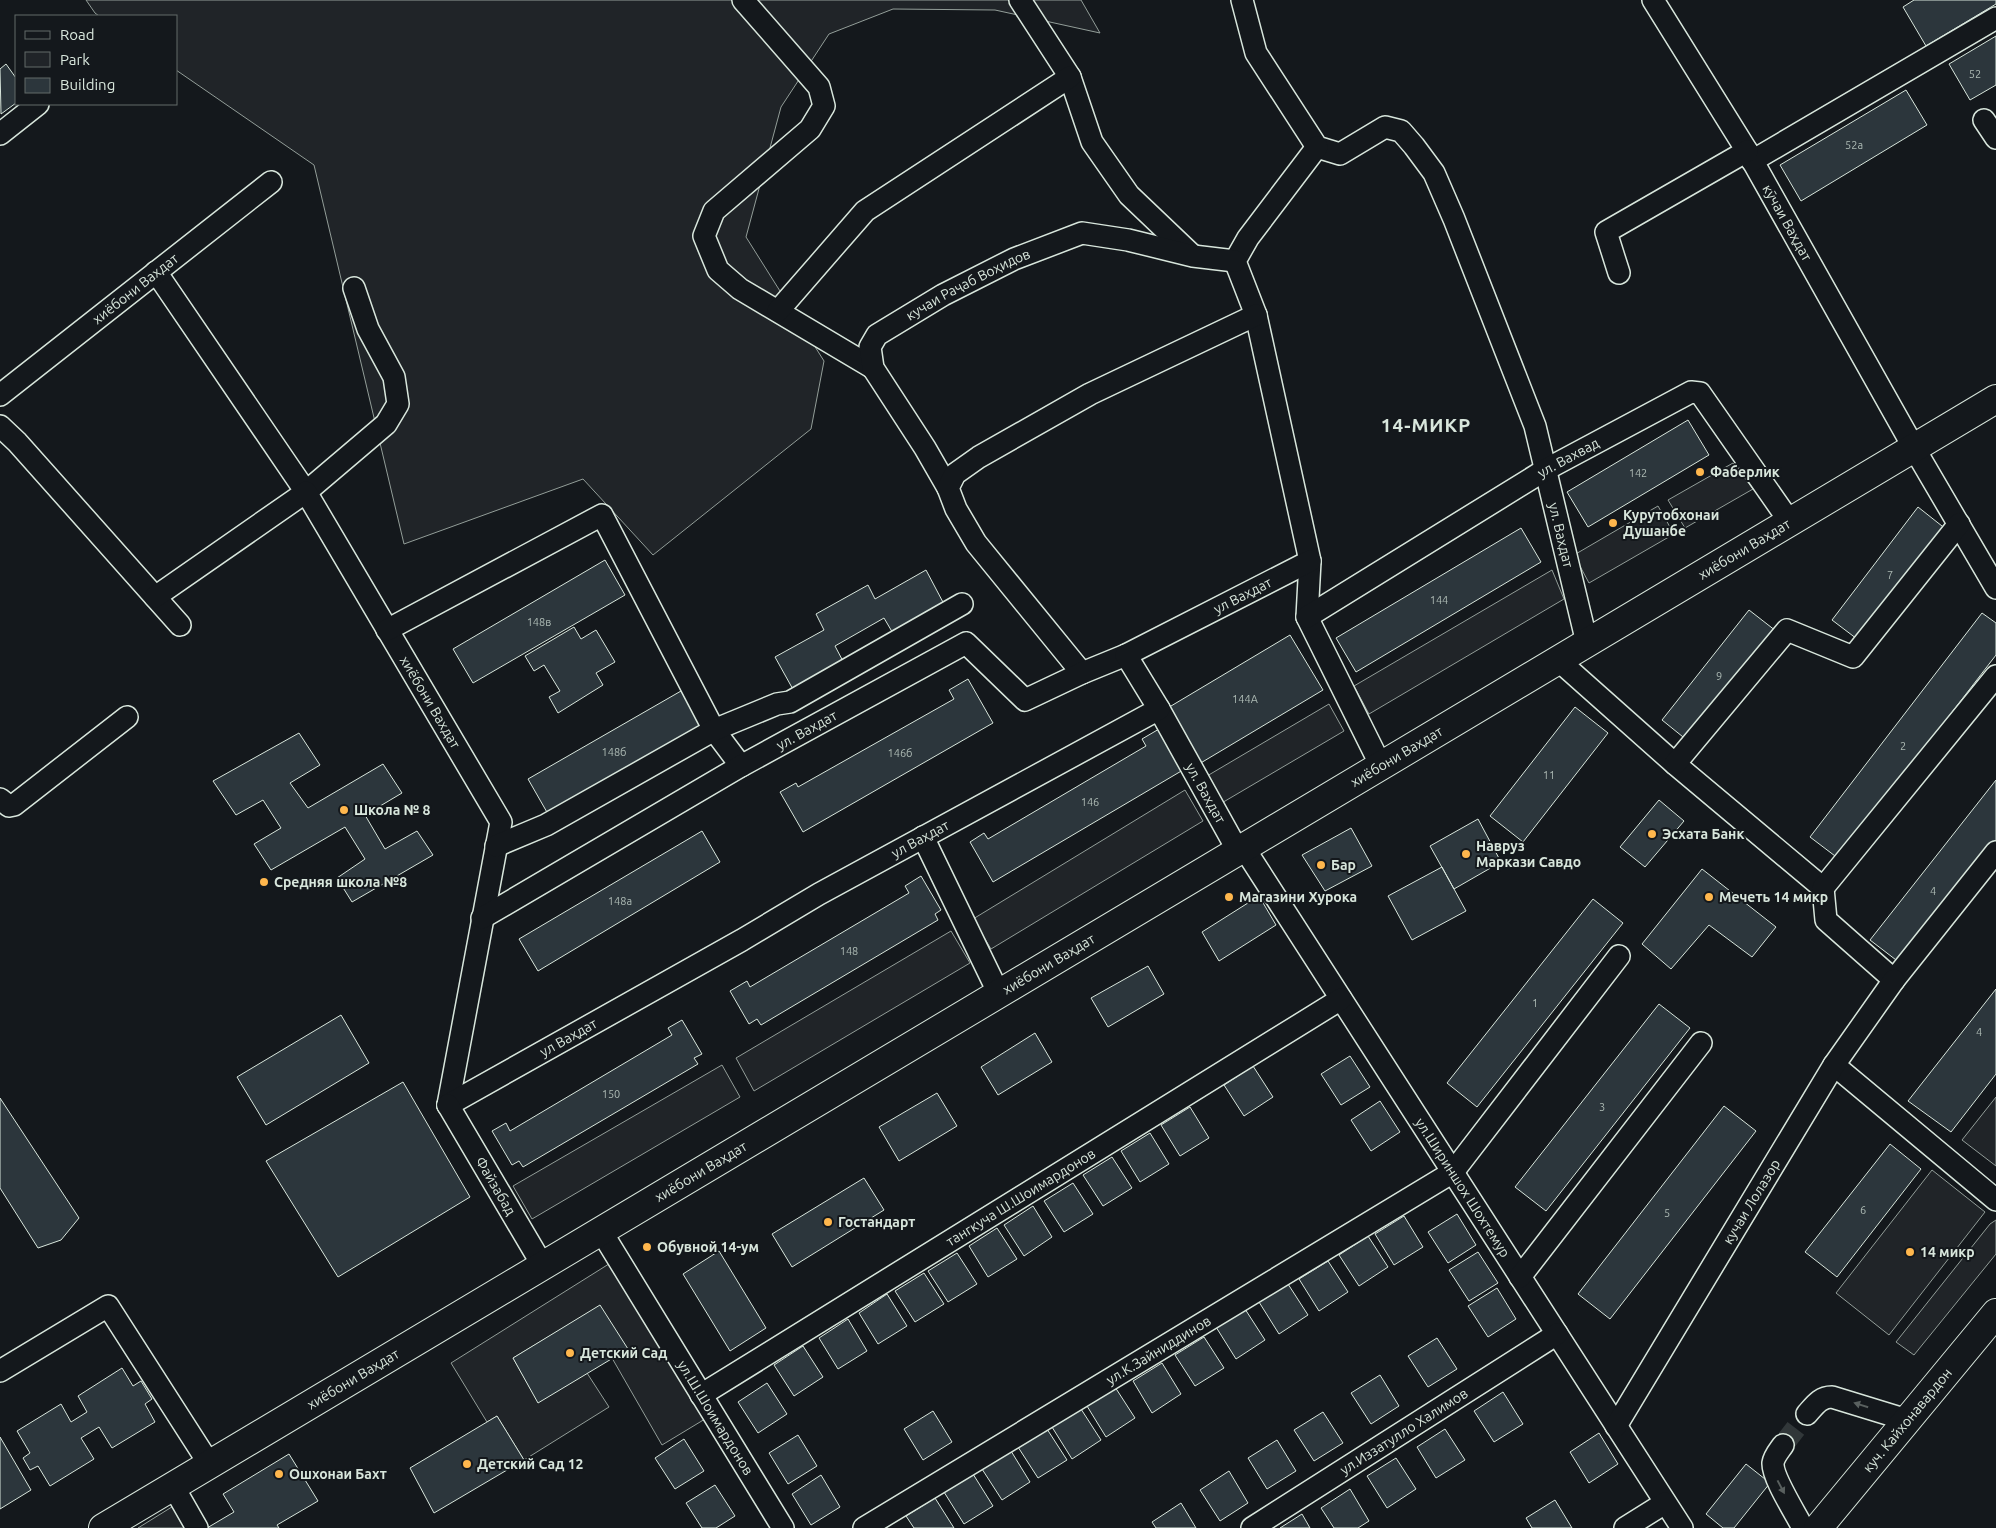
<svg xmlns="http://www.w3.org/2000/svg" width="1996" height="1528" font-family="Ubuntu,sans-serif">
<rect width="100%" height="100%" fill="#14181c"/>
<path fill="#202428" stroke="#939e99" d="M 86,0 L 1081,0 L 1100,33 L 995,10 L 893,9 L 829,34 L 781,107 L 746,237 L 824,361 L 811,429 L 653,555 L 583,479 L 404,544 L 314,165 L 176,70 L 176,16 L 99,16 L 95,13 Z
M 1733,463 L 1753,489 L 1685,528 L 1668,500 Z
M 1658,506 L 1674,534 L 1589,583 L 1574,555 Z
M 1552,570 L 1564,599 L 1369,714 L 1354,686 Z
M 1329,704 L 1344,731 L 1220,804 L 1207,776 Z
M 1185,790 L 1203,821 L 991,949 L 973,919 Z
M 951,931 L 970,963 L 754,1091 L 736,1058 Z
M 722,1065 L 740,1097 L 532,1219 L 513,1186 Z
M 1996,1097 L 1996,1166 L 1962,1140 Z
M 1932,1170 L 1985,1212 L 1889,1335 L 1836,1293 Z
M 1996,1220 L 1996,1254 L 1914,1355 L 1896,1342 L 1990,1224 Z
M 612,1262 L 705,1419 L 662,1445 L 612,1358 L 600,1306 L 513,1358 L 538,1402 L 587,1373 L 609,1407 L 524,1460 L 497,1416 L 487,1422 L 451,1363 Z
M 175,1505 L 188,1528 L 138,1528 Z"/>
<path fill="#2c363c" stroke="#d8e6dc" d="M 1914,0 L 1996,0 L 1996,4 L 1926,46 L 1903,7 Z
M 1996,36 L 1996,85 L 1970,100 L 1949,64 Z
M 6,64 L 16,78 L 16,103 L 1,114 L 0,69 Z
M 1906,90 L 1927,125 L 1801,201 L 1780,165 Z
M 1688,420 L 1709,455 L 1588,527 L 1567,492 Z
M 1918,507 L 1947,530 L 1861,642 L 1832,620 Z
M 1521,528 L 1541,562 L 1356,672 L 1336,638 Z
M 605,560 L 625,595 L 473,683 L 453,649 Z
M 926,570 L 945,606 L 894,635 L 884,618 L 835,646 L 845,665 L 795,693 L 775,657 L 824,630 L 816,614 L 868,585 L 875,599 Z
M 1749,610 L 1776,631 L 1688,741 L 1662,720 Z
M 1982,613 L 1996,623 L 1996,655 L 1839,859 L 1810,837 Z
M 574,627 L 581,639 L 596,630 L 615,662 L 596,673 L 603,685 L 558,713 L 549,697 L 560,691 L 544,665 L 534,671 L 525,656 Z
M 1290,635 L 1323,690 L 1199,764 L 1166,709 Z
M 968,679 L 993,723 L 803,832 L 780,792 L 796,783 L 798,787 L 954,699 L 949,690 Z
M 681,691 L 701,726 L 548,814 L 528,779 Z
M 1575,707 L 1608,733 L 1523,842 L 1490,816 Z
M 1159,729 L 1183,770 L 993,882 L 970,842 L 984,833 L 988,839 L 1146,746 L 1142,739 Z
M 299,733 L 320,765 L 290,783 L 308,808 L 383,764 L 402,793 L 365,815 L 385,849 L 417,831 L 433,855 L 352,902 L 337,878 L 365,859 L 345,827 L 271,870 L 254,844 L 281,828 L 263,800 L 236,815 L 213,781 Z
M 1996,780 L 1996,842 L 1900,963 L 1870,940 Z
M 1659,800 L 1684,821 L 1645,867 L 1620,847 Z
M 1478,819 L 1501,862 L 1454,889 L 1430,846 Z
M 1351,828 L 1372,866 L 1325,891 L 1302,855 Z
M 702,831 L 720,862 L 538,971 L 519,939 Z
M 1442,867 L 1466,911 L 1412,940 L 1388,896 Z
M 1702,869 L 1776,927 L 1752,957 L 1709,925 L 1671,969 L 1642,944 Z
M 921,876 L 941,910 L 935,914 L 938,920 L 761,1025 L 757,1019 L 749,1024 L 730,991 L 747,981 L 750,987 L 909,893 L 905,886 Z
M 1259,896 L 1276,925 L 1219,961 L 1202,932 Z
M 1593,899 L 1623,923 L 1477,1107 L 1447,1083 Z
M 1148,966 L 1164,994 L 1108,1027 L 1091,998 Z
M 1996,989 L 1996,1074 L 1951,1132 L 1908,1101 Z
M 1659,1004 L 1690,1028 L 1546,1211 L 1515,1187 Z
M 341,1015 L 369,1063 L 266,1125 L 237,1077 Z
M 682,1020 L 702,1054 L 694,1058 L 698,1064 L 523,1167 L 519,1161 L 512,1165 L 492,1131 L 506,1123 L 510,1131 L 672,1035 L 668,1028 Z
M 1035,1033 L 1052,1062 L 998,1095 L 981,1067 Z
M 1350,1056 L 1370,1087 L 1341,1105 L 1321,1074 Z
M 1253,1066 L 1273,1097 L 1244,1116 L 1224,1085 Z
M 403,1082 L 470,1197 L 338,1277 L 266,1161 Z
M 937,1093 L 957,1126 L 899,1161 L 879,1127 Z
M 0,1098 L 79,1218 L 61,1240 L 38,1248 L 0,1188 Z
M 1380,1101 L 1400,1132 L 1371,1151 L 1351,1120 Z
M 1724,1106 L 1756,1131 L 1610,1319 L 1578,1294 Z
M 1190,1107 L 1209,1138 L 1180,1156 L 1161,1125 Z
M 1150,1133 L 1169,1164 L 1140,1182 L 1121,1151 Z
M 1890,1144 L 1921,1169 L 1837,1277 L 1805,1252 Z
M 1112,1157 L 1132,1188 L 1103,1206 L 1083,1175 Z
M 864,1178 L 884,1210 L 792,1267 L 772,1234 Z
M 1073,1183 L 1093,1214 L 1064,1232 L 1044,1201 Z
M 1033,1206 L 1052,1237 L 1024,1256 L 1004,1225 Z
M 1457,1214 L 1476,1245 L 1448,1263 L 1428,1232 Z
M 1404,1216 L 1423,1247 L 1394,1265 L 1375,1234 Z
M 997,1228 L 1017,1259 L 988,1277 L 969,1246 Z
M 1368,1236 L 1388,1267 L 1359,1286 L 1339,1255 Z
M 719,1251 L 766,1328 L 730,1351 L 683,1274 Z
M 1478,1252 L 1498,1283 L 1469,1301 L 1449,1270 Z
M 957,1253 L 977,1284 L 948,1302 L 928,1271 Z
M 1328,1261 L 1348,1292 L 1319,1311 L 1299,1279 Z
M 924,1273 L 944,1304 L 915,1322 L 895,1291 Z
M 1288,1284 L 1308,1315 L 1279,1334 L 1259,1302 Z
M 1497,1288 L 1516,1319 L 1488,1337 L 1468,1306 Z
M 887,1294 L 907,1326 L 878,1344 L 859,1313 Z
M 600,1305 L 628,1349 L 538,1403 L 513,1358 Z
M 1245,1309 L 1265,1340 L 1236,1359 L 1216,1327 Z
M 848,1319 L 867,1351 L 838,1369 L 819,1338 Z
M 1204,1337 L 1224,1368 L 1195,1386 L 1175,1355 Z
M 1437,1338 L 1457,1369 L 1428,1387 L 1408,1356 Z
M 803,1346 L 823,1377 L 794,1396 L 774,1365 Z
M 1162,1363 L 1181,1394 L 1152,1413 L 1133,1381 Z
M 122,1368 L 133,1386 L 141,1381 L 152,1399 L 145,1404 L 155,1422 L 112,1448 L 99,1427 L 81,1438 L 94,1459 L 50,1486 L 38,1466 L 30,1470 L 23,1458 L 30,1453 L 17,1431 L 61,1404 L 71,1422 L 87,1412 L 78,1396 Z
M 1380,1375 L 1399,1406 L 1371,1424 L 1351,1393 Z
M 767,1383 L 787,1414 L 758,1433 L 738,1402 Z
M 1115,1387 L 1135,1418 L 1106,1437 L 1087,1406 Z
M 1503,1392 L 1523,1424 L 1494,1442 L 1474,1411 Z
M 1081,1409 L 1101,1440 L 1072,1459 L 1052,1427 Z
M 933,1411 L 952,1442 L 923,1460 L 904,1429 Z
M 1323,1412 L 1343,1443 L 1314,1461 L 1294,1430 Z
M 497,1416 L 524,1460 L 434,1513 L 410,1468 Z
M 1047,1429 L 1067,1460 L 1038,1478 L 1018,1447 Z
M 1445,1429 L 1465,1460 L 1436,1478 L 1417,1447 Z
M 1599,1433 L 1618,1464 L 1589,1483 L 1570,1452 Z
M 798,1435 L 817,1466 L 788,1484 L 769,1453 Z
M 0,1437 L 31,1490 L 0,1509 Z
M 684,1439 L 704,1471 L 675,1489 L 655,1458 Z
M 1277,1440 L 1296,1471 L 1267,1489 L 1248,1458 Z
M 1011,1451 L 1030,1482 L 1002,1500 L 982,1469 Z
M 289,1454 L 318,1501 L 277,1525 L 279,1528 L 207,1528 L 234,1512 L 223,1494 Z
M 1396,1458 L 1416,1489 L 1387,1508 L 1367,1476 Z
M 1746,1464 L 1770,1483 L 1734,1528 L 1723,1528 L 1706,1514 Z
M 1229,1471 L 1248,1503 L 1220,1521 L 1200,1490 Z
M 973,1474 L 993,1506 L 964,1524 L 944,1492 Z
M 821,1475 L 840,1507 L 811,1525 L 792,1494 Z
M 715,1485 L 735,1516 L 716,1528 L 702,1528 L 686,1503 Z
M 1350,1489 L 1369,1521 L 1358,1528 L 1334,1528 L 1321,1508 Z
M 935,1498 L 954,1528 L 914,1528 L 906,1516 Z
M 1555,1500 L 1572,1528 L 1532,1528 L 1526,1518 Z
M 1181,1503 L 1196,1528 L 1156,1528 L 1152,1522 Z
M 1302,1514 L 1310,1528 L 1280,1528 Z"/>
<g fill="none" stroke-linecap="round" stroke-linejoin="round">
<path stroke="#313739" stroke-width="21" stroke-dasharray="21 11" stroke-linecap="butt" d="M 1783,1445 L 1807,1414"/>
<g stroke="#d8e6dc" stroke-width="24">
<g id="minor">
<path d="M 743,0 L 819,87 L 824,106 L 810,129 L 714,211 L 704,236 L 718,270 L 740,289 L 873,368"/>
<path d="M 1020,0 L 1070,77 L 1092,142 L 1129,195 L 1192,255"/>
<path id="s1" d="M 1242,0 L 1256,53 L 1317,147 L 1340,154 L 1385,127 L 1401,131 L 1414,146 L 1434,173 L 1454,219 L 1535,426 L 1587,643"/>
<path id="s2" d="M 1653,0 L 1747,151 L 1914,448 L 1996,588"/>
<path d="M 1984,120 L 1996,138"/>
<path d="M 0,134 L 38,104"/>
<path d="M 1317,147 L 1248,238 L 1235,261 L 1256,315 L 1310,561 L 1307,617 L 1381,766"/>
<path d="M 1752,161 L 1996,18"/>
<path d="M 156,272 L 306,492 L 386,424 L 398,404 L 394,377 L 368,329 L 354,288"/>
<path d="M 1619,273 L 1606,232 L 1747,151"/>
<path d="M 778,311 L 865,211 L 1070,77"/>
<path id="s3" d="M 0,395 L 271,182"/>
<path d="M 0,426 L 17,442 L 180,625"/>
<path id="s4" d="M 948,488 L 925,448 L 873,368 L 870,347 L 877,335 L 943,295 L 1014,259 L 1082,233 L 1128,240 L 1193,256 L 1235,261"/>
<path id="s5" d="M 155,597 L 306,492 L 501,822 L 448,1105"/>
<path id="s6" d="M 1307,617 L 1545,470 L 1691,392 L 1700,393 L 1790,522"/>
<path d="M 387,630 L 602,515 L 714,730 L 741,766"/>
<path d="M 1558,660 L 1675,764 L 1823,888 L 1826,920 L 1894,980 L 1996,852"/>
<path d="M 1082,673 L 976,543 L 956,509 L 948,488 L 955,474 L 979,457 L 1090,394 L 1256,315"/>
<path id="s7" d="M 1159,709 L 1238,851"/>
<path d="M 1675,764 L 1787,630 L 1853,657 L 1959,524"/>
<path d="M 0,799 L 9,806 L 14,805 L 127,717"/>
<path d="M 923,837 L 999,994"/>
<path d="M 496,846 L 546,825 L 714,730 L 777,704 L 790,702 L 962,604"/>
<path id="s8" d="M 1244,848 L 1682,1528"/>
<path d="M 1823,888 L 1996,676"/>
<path id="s9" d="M 482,918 L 741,766 L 966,643 L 1025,700 L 1082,673 L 1126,655"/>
<path d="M 1834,1065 L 1996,1200"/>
<path id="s10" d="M 448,1105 L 742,940 L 819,894 L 1159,709 L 1126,655 L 1310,561"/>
<path id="s11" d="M 448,1105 L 543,1266"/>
<path id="s12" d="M 601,1231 L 783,1528"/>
<path d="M 1520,1277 L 1701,1043"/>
<path d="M 0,1371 L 108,1306 L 210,1465"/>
<path id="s13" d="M 701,1395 L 1341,999"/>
<path d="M 1807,1414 C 1815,1405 1820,1397 1832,1397 L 1907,1420"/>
<path id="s14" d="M 1616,1426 L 1834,1065 L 1894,980"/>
<path d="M 1783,1445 C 1779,1451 1774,1456 1773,1463 C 1772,1477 1796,1514 1803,1528"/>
<path d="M 173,1486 L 197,1528"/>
<path id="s15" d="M 864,1528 L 1453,1172 L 1619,956"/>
<path id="s16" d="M 1252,1528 L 1557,1334"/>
<path d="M 1625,1528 L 1665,1503"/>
</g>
</g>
<g stroke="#d8e6dc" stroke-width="30">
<g id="major">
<path id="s17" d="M 103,1528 L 1996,399"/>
<path id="s18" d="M 1818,1528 L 1996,1313"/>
</g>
</g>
<use href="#minor" stroke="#14181c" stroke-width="21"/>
<use href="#major" stroke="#14181c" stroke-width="28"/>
</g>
<defs><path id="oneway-solid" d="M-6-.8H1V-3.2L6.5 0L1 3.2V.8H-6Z" transform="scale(1.25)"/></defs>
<g fill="#59605f">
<use href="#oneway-solid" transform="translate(1861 1405) rotate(-163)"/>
<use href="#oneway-solid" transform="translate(1781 1487) rotate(62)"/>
</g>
<g fill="#ffb74d" stroke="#14181c" stroke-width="2">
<circle cx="1700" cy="472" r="5"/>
<circle cx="1613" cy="523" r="5"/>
<circle cx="344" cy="810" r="5"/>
<circle cx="1652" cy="834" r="5"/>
<circle cx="1466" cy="854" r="5"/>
<circle cx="1321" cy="865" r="5"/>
<circle cx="264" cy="882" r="5"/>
<circle cx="1229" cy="897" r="5"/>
<circle cx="1709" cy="897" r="5"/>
<circle cx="828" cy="1222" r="5"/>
<circle cx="647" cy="1247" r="5"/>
<circle cx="1910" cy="1252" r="5"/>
<circle cx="570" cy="1353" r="5"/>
<circle cx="467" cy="1464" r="5"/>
<circle cx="279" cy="1474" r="5"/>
</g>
<g text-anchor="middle" stroke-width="4" stroke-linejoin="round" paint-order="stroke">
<g font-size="11" fill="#adbab4">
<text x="1975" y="78">52</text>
<text x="1854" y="149">52a</text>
<text x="1638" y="477">142</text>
<text x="1890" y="579">7</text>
<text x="1439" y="604">144</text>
<text x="539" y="626">148в</text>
<text x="1719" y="680">9</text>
<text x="1245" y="703">144А</text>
<text x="1903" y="750">2</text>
<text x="614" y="756">148б</text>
<text x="900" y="757">146б</text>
<text x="1549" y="779">11</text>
<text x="1090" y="806">146</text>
<text x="1933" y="895">4</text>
<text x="620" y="905">148а</text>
<text x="849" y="955">148</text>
<text x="1535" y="1007">1</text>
<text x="1979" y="1036">4</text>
<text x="611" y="1098">150</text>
<text x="1602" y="1111">3</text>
<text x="1863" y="1214">6</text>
<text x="1667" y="1217">5</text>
</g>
<g font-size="14" fill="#d8e6dc" stroke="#14181c">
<text dy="5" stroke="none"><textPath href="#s2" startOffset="260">кӯчаи Ваҳдат</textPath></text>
<text dy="5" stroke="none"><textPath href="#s4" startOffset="281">кучаи Раҷаб Воҳидов</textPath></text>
<text dy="5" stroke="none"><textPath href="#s3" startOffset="172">хиёбони Вахдат</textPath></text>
<text dy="5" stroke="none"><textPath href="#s6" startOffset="306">ул. Вахвад</textPath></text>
<text dy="5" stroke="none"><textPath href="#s1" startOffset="698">ул. Вахдат</textPath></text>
<text dy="5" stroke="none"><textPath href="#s17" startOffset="1911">хиёбони Ваҳдат</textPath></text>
<text dy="5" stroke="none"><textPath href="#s10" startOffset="1008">ул Ваҳдат</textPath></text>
<text dy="5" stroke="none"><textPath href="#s5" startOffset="428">хиёбони Вахдат</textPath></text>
<text dy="5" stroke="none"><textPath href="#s9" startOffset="375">ул. Вахдат</textPath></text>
<text dy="5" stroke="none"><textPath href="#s17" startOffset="1506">хиёбони Ваҳдат</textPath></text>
<text dy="5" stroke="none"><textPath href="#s7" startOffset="96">ул. Вахдат</textPath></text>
<text dy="5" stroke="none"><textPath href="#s10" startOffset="542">ул Ваҳдат</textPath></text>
<text dy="5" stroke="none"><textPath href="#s17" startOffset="1101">хиёбони Ваҳдат</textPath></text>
<text dy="5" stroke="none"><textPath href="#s10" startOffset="138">ул Ваҳдат</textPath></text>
<text dy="5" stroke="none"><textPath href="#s17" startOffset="696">хиёбони Ваҳдат</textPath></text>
<text dy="5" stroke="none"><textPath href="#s11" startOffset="94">Файзабад</textPath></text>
<text dy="5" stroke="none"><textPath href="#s8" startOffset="404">ул.Шириншох Шохтемур</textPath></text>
<text dy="5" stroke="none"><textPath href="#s13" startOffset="376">тангкуча Ш.Шоимардонов</textPath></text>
<text dy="5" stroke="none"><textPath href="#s14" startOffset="262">кучаи Лолазор</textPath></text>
<text dy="5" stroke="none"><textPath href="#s15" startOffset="344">ул.К.Зайниддинов</textPath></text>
<text dy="5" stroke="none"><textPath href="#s17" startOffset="291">хиёбони Ваҳдат</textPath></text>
<text dy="5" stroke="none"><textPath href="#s12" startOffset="219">ул.Ш.Шоимардонов</textPath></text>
<text dy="5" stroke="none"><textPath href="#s18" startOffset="140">куч. Кайхонавардон</textPath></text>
<text dy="5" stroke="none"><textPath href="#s16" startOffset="180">ул.Иззатулло Халимов</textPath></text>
</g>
<g font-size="14" font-weight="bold" fill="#d8e6dc" stroke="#14181c" text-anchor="start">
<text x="1710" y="477">Фаберлик</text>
<text x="1623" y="520">Курутобхонаи<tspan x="1623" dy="16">Душанбе</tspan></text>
<text x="354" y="815">Школа № 8</text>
<text x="1662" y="839">Эсхата Банк</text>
<text x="1476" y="851">Навруз<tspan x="1476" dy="16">Маркази Савдо</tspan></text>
<text x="1331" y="870">Бар</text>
<text x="274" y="887">Средняя школа №8</text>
<text x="1239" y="902">Магазини Хурока</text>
<text x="1719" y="902">Мечеть 14 микр</text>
<text x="838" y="1227">Гостандарт</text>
<text x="657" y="1252">Обувной 14-ум</text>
<text x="1920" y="1257">14 микр</text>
<text x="580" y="1358">Детский Сад</text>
<text x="477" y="1469">Детский Сад 12</text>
<text x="289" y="1479">Ошхонаи Бахт</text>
</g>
<g font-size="19" font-weight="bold" letter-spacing="1" fill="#d8e6dc" stroke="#14181c">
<text x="1426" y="432">14-МИКР</text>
</g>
</g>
<rect x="15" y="15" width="162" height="90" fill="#14181c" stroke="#626a69"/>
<rect x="25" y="31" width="25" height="8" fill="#14181c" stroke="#626a69"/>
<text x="60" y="40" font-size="15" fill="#d8e6dc">Road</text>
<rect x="25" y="52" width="25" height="15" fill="#202428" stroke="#626a69"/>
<text x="60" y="65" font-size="15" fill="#d8e6dc">Park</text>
<rect x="25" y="78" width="25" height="15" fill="#2c363c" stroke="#626a69"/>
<text x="60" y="90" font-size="15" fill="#d8e6dc">Building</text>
</svg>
